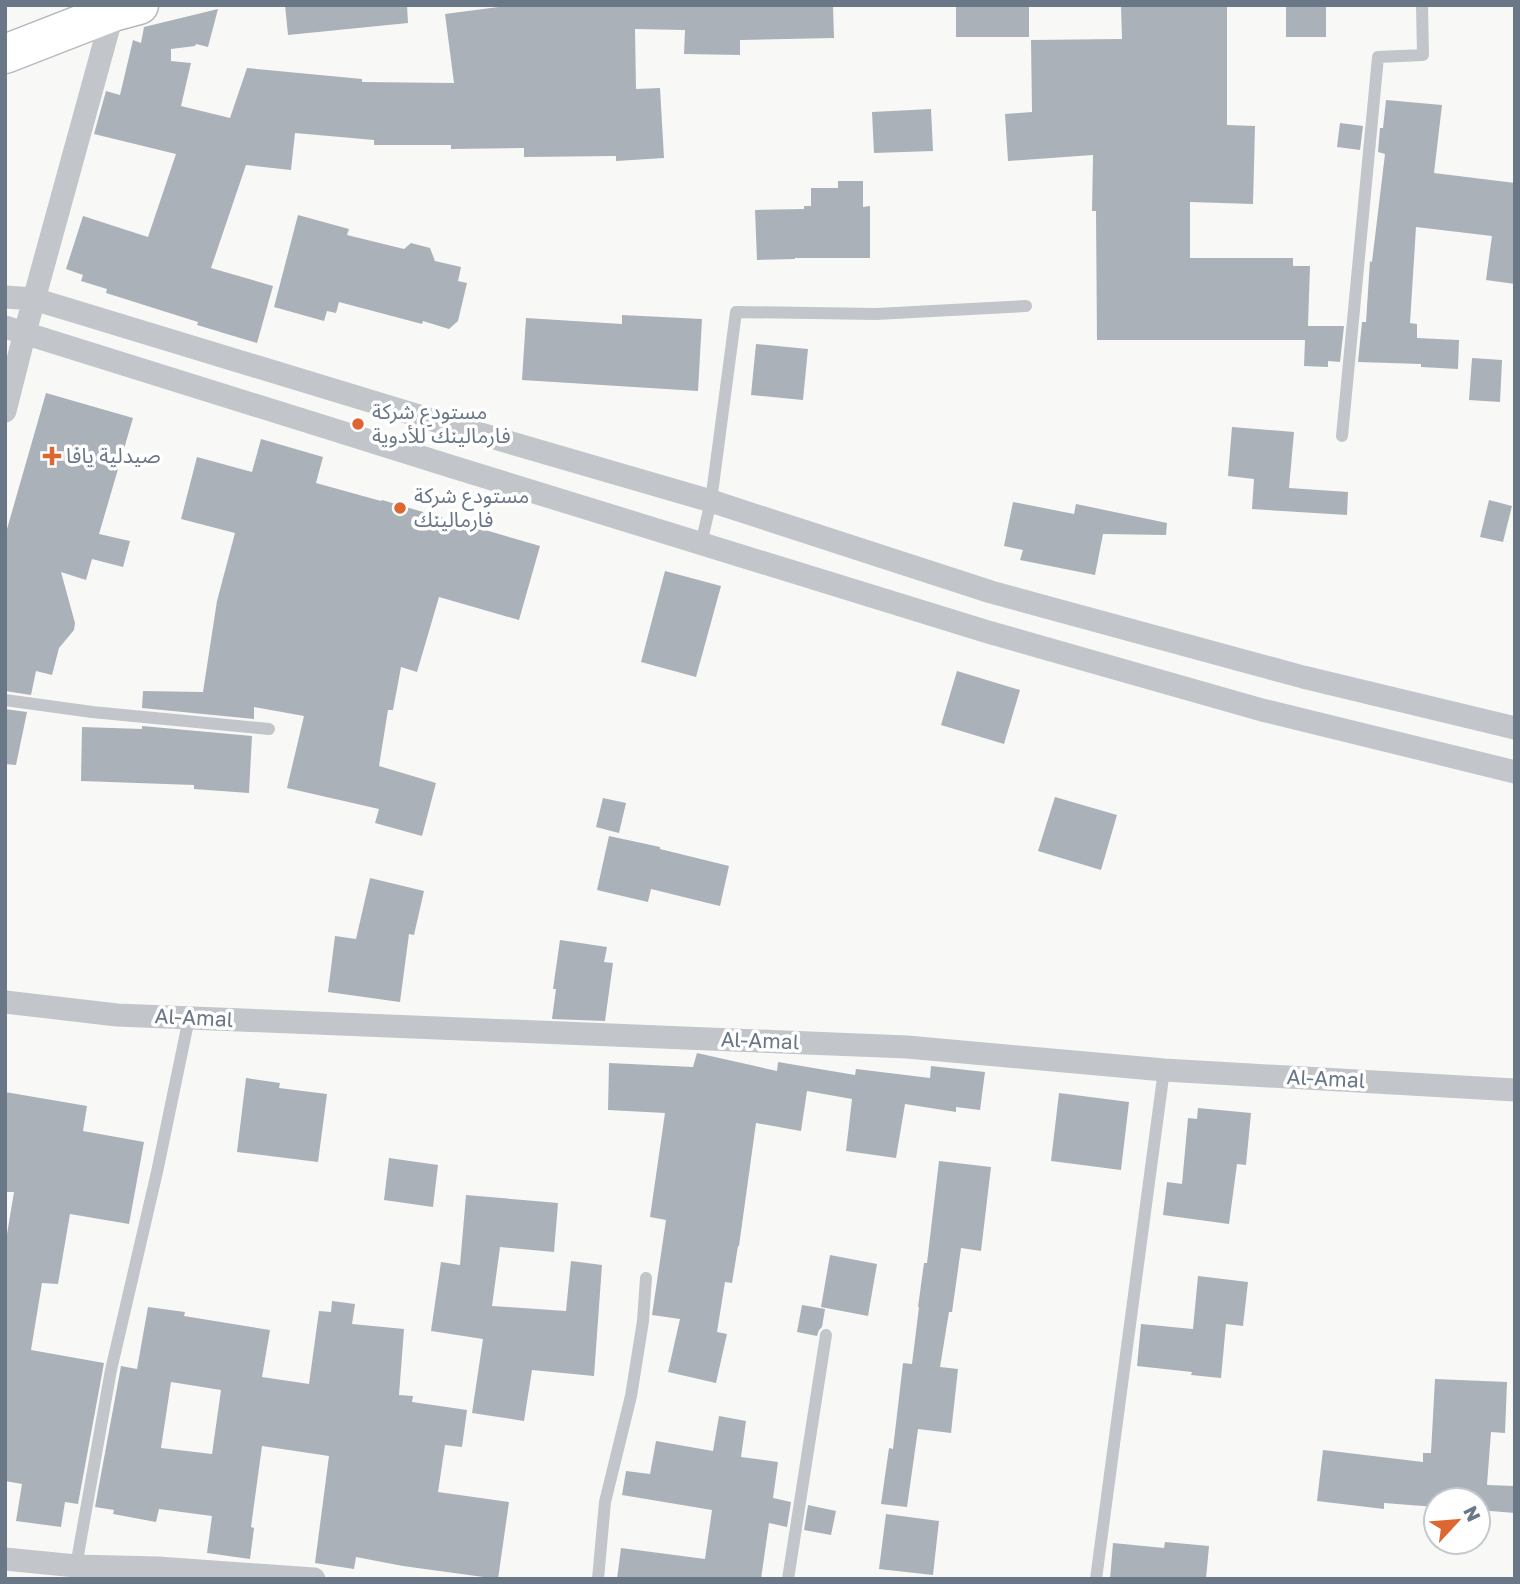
<svg xmlns="http://www.w3.org/2000/svg" width="1520" height="1584" font-family="'Golos Text','Noto Sans Arabic',sans-serif">
<rect width="100%" height="100%" fill="#f8f9f6"/>
<path fill="#abb1b8" fill-rule="evenodd" d="M 285,5 L 407,5 L 408,23 L 288,35 Z
M 514,5 L 833,5 L 834,38 L 740,40 L 740,55 L 684,54 L 685,30 L 635,29 L 636,89 L 660,88 L 664,158 L 616,161 L 616,156 L 524,157 L 524,148 L 451,149 L 451,145 L 374,145 L 374,140 L 295,133 L 291,170 L 246,165 L 211,268 L 273,286 L 257,343 L 197,325 L 198,322 L 106,293 L 107,289 L 81,281 L 83,275 L 66,269 L 83,216 L 148,237 L 176,154 L 94,134 L 106,91 L 120,95 L 133,40 L 141,43 L 144,27 L 218,9 L 208,47 L 196,44 L 195,46 L 171,49 L 171,61 L 191,63 L 181,106 L 230,118 L 247,68 L 362,79 L 362,82 L 454,83 L 445,14 Z
M 956,5 L 1029,5 L 1029,37 L 956,37 Z
M 1121,5 L 1227,5 L 1227,125 L 1255,126 L 1253,204 L 1190,202 L 1190,258 L 1293,258 L 1293,266 L 1310,266 L 1308,326 L 1344,326 L 1340,362 L 1328,361 L 1328,367 L 1304,366 L 1305,340 L 1097,340 L 1096,211 L 1092,211 L 1093,155 L 1008,161 L 1005,114 L 1032,112 L 1031,40 L 1122,39 Z
M 1286,5 L 1326,5 L 1326,37 L 1286,37 Z
M 1386,100 L 1442,105 L 1434,173 L 1515,183 L 1515,284 L 1486,280 L 1492,236 L 1416,227 L 1410,323 L 1417,324 L 1417,338 L 1459,340 L 1458,369 L 1421,367 L 1421,364 L 1358,362 L 1362,322 L 1366,322 L 1370,261 L 1372,262 L 1385,154 L 1378,152 L 1380,128 L 1383,128 Z
M 931,109 L 933,151 L 874,153 L 872,112 Z
M 1340,123 L 1363,126 L 1360,150 L 1337,147 Z
M 838,181 L 863,181 L 863,207 L 870,206 L 870,258 L 795,258 L 795,259 L 757,260 L 755,210 L 804,209 L 804,206 L 811,206 L 811,188 L 838,188 Z
M 298,215 L 349,229 L 347,235 L 404,249 L 411,243 L 430,248 L 435,261 L 461,267 L 458,281 L 467,283 L 458,321 L 449,329 L 423,321 L 422,324 L 339,302 L 336,313 L 327,311 L 324,321 L 274,307 Z
M 622,315 L 702,319 L 698,391 L 522,380 L 526,318 L 622,324 Z
M 756,344 L 808,349 L 803,400 L 751,395 Z
M 1472,358 L 1502,360 L 1500,402 L 1469,400 Z
M 46,393 L 133,418 L 99,534 L 130,541 L 123,567 L 92,559 L 86,580 L 61,572 L 75,623 L 74,630 L 59,648 L 52,675 L 36,671 L 31,695 L 5,691 L 5,536 Z
M 1232,427 L 1294,432 L 1289,488 L 1348,492 L 1347,515 L 1252,509 L 1254,479 L 1228,476 Z
M 261,439 L 323,457 L 316,483 L 381,501 L 382,500 L 540,546 L 519,620 L 439,597 L 417,672 L 401,667 L 393,710 L 388,710 L 379,766 L 436,783 L 422,836 L 375,823 L 379,809 L 287,788 L 304,716 L 254,707 L 254,719 L 142,708 L 143,691 L 203,692 L 217,601 L 235,533 L 181,519 L 197,457 L 252,472 Z
M 1489,500 L 1512,506 L 1503,542 L 1480,537 Z
M 1013,502 L 1074,514 L 1076,504 L 1167,523 L 1166,535 L 1103,534 L 1095,575 L 1020,560 L 1023,550 L 1004,546 Z
M 665,571 L 721,586 L 696,677 L 641,662 Z
M 957,671 L 1020,690 L 1004,744 L 941,725 Z
M 5,709 L 27,712 L 16,765 L 5,764 Z
M 142,726 L 252,736 L 249,793 L 194,789 L 194,785 L 81,781 L 82,727 L 142,729 Z
M 1055,797 L 1117,815 L 1101,870 L 1038,851 Z
M 603,798 L 626,803 L 619,833 L 596,827 Z
M 609,836 L 660,847 L 660,849 L 729,866 L 720,906 L 651,889 L 648,902 L 597,890 Z
M 370,878 L 424,891 L 414,935 L 409,934 L 400,1002 L 328,992 L 335,936 L 356,939 Z
M 560,940 L 607,947 L 604,962 L 613,963 L 605,1021 L 552,1019 L 556,989 L 553,989 Z
M 697,1053 L 777,1071 L 778,1062 L 855,1075 L 856,1069 L 930,1078 L 931,1066 L 985,1072 L 980,1110 L 956,1107 L 956,1112 L 905,1104 L 896,1158 L 846,1151 L 852,1099 L 807,1091 L 801,1131 L 756,1123 L 739,1246 L 738,1246 L 732,1283 L 725,1282 L 717,1332 L 727,1334 L 716,1383 L 668,1372 L 680,1319 L 652,1315 L 666,1220 L 650,1217 L 665,1113 L 608,1110 L 609,1063 L 693,1067 Z
M 246,1078 L 280,1083 L 279,1088 L 327,1094 L 318,1162 L 237,1152 Z
M 5,1092 L 87,1106 L 83,1131 L 144,1142 L 129,1224 L 70,1214 L 58,1284 L 42,1283 L 31,1350 L 104,1363 L 78,1504 L 65,1502 L 61,1527 L 16,1521 L 22,1484 L 5,1481 L 5,1246 L 14,1192 L 5,1192 Z
M 1059,1093 L 1129,1102 L 1121,1170 L 1051,1161 Z
M 1198,1108 L 1251,1113 L 1246,1165 L 1237,1164 L 1229,1224 L 1163,1215 L 1167,1182 L 1182,1184 L 1188,1118 L 1197,1119 Z
M 389,1158 L 438,1165 L 433,1207 L 384,1200 Z
M 939,1161 L 991,1167 L 981,1251 L 961,1248 L 952,1312 L 949,1312 L 940,1367 L 958,1369 L 951,1433 L 918,1429 L 907,1507 L 881,1504 L 889,1448 L 893,1449 L 903,1363 L 912,1364 L 919,1307 L 918,1307 L 924,1263 L 927,1263 Z
M 466,1195 L 558,1203 L 554,1252 L 500,1247 L 492,1306 L 566,1311 L 571,1261 L 602,1265 L 594,1376 L 532,1370 L 524,1421 L 472,1413 L 483,1339 L 431,1331 L 441,1262 L 460,1265 Z
M 830,1255 L 877,1264 L 868,1316 L 821,1307 Z
M 1198,1276 L 1248,1282 L 1243,1326 L 1226,1324 L 1221,1378 L 1191,1375 L 1192,1372 L 1137,1366 L 1141,1324 L 1193,1329 Z
M 332,1301 L 355,1304 L 352,1324 L 404,1329 L 399,1395 L 413,1396 L 412,1402 L 467,1410 L 462,1447 L 445,1445 L 438,1492 L 509,1502 L 498,1579 L 403,1566 L 356,1557 L 354,1569 L 315,1563 L 329,1456 L 262,1446 L 251,1527 L 254,1528 L 250,1559 L 207,1553 L 212,1516 L 159,1509 L 156,1522 L 113,1514 L 114,1510 L 95,1507 L 121,1366 L 137,1369 L 148,1307 L 185,1312 L 184,1316 L 270,1330 L 262,1377 L 309,1384 L 319,1311 L 331,1312 ZM 171,1382 L 221,1390 L 212,1454 L 161,1448 Z
M 802,1305 L 825,1309 L 822,1327 L 819,1330 L 817,1336 L 797,1332 Z
M 1435,1379 L 1507,1382 L 1505,1433 L 1491,1432 L 1487,1485 L 1515,1486 L 1515,1513 L 1478,1510 L 1478,1500 L 1436,1500 L 1436,1507 L 1384,1503 L 1384,1509 L 1317,1501 L 1323,1450 L 1423,1462 L 1423,1453 L 1431,1453 Z
M 719,1416 L 746,1421 L 741,1457 L 778,1462 L 773,1498 L 791,1502 L 787,1527 L 769,1523 L 761,1579 L 617,1579 L 621,1548 L 705,1559 L 712,1510 L 622,1495 L 626,1471 L 650,1474 L 656,1441 L 713,1451 Z
M 808,1505 L 836,1511 L 831,1535 L 804,1530 Z
M 886,1514 L 939,1521 L 933,1575 L 879,1569 Z
M 1165,1542 L 1209,1546 L 1206,1579 L 1110,1579 L 1113,1543 L 1164,1548 Z"/>
<g fill="none" stroke-linecap="round" stroke-linejoin="round">
<g stroke="#b5b8bc" stroke-width="41">
<path id="highway" d="M 5,54 L 113,12 L 139,5"/>
</g>
<path stroke="#c2c5c9" stroke-width="12" d="M 1342,436 L 1378,57 L 1423,55 L 1422,5
M 701,544 L 711,501 L 736,312 L 876,314 L 1026,306
M 5,700 L 92,712 L 269,729
M 76,1566 L 111,1370 L 157,1172 L 189,1018
M 598,1579 L 605,1502 L 631,1396 L 643,1321 L 646,1278
M 788,1579 L 826,1335
M 1096,1579 L 1164,1070"/>
<path stroke="#c2c5c9" stroke-width="23" d="M 5,297 L 34,299 L 429,419 L 711,501 L 991,592 L 1303,677 L 1515,728
M 5,327 L 453,467 L 988,632 L 1262,710 L 1515,772
M 5,411 L 25,332 L 113,12
M 5,1002 L 117,1015 L 907,1047 L 1164,1070 L 1515,1090
M 5,1559 L 76,1566 L 158,1568 L 314,1579"/>
<use href="#highway" stroke="#fff" stroke-width="38"/>
</g>
<g fill="#de6731" stroke="#fff" stroke-width="2.5">
<circle cx="358" cy="424" r="7"/>
<path d="M48.5 445.5h7v7h7v7h-7v7h-7v-7h-7v-7h7z"/>
<circle cx="400" cy="508" r="7"/>
</g>
<g text-anchor="middle" stroke-width="7" stroke-linejoin="round" paint-order="stroke">
<g font-size="21" fill="#697786" stroke="#fff" text-anchor="start">
<text x="372" y="419">مستودع شركة<tspan x="372" dy="24">فارمالينك للأدوية</tspan></text>
<text x="66" y="463">صيدلية يافا</text>
<text x="414" y="503">مستودع شركة<tspan x="414" dy="24">فارمالينك</tspan></text>
</g>
<g font-size="21" fill="#697786" stroke="#fff">
<text transform="translate(194 1018) rotate(3)" y="7">Al-Amal</text>
<text transform="translate(760 1041) rotate(2)" y="7">Al-Amal</text>
<text transform="translate(1326 1079) rotate(3)" y="7">Al-Amal</text>
</g>
</g>
<rect width="1520" height="1584" fill="none" stroke="#697786" stroke-width="14"/>
<g transform="translate(1457 1521) rotate(64)"><circle r="33" fill="#ffffff" stroke="#c3c9cf" stroke-width="2"/>
<path d="M0-5L12 26L0 18L-12 26Z" fill="#de6731"/>
<text y="-10" font-size="19" font-weight="bold" text-anchor="middle" fill="#697786">N</text>
</g>
</svg>
